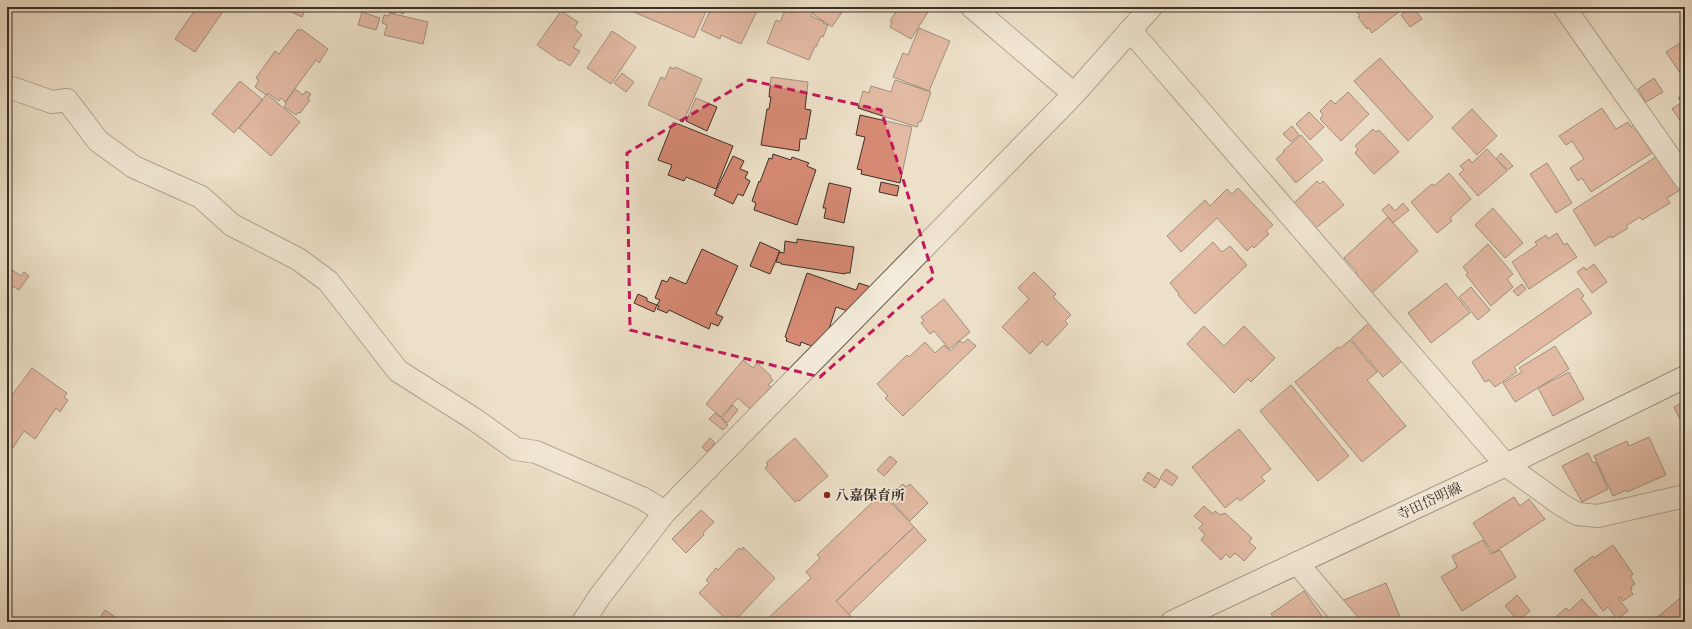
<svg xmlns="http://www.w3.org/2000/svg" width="1692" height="629" font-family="'Sorts Mill Goudy','Noto Serif JP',serif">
<rect width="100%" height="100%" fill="#ede0c8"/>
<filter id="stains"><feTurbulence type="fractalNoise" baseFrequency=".005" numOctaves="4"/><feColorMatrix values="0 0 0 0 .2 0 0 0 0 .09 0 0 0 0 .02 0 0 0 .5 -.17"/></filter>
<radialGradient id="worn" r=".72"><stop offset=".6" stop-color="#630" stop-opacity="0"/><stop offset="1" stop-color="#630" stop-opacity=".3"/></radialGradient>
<path fill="#d68a74" stroke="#3b3028" d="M 120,7 L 136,7 L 135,11 Z
M 197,7 L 226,7 L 195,52 L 175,39 Z
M 281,7 L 306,7 L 302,17 Z
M 378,7 L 406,7 L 403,14 L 396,11 L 395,14 Z
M 636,7 L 702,7 L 707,9 L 694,38 L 634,12 Z
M 712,7 L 759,7 L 741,44 L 721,35 L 720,39 L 701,30 Z
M 794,7 L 815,7 L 811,16 L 824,22 L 823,23 L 828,25 L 823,37 L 821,36 L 816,47 L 815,46 L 809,60 L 767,43 L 776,20 L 780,22 L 785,10 L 792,13 Z
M 818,7 L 841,7 L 844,9 L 832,27 L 813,14 Z
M 899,7 L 919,7 L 928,12 L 911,39 L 890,27 L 892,22 L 890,21 Z
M 1353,7 L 1405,7 L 1372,33 L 1368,27 L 1367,29 L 1358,17 L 1360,16 Z
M 1411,7 L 1413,7 L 1422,19 L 1410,27 L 1401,15 Z
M 561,11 L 578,22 L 574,28 L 582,35 L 573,47 L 580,51 L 570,66 L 561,60 L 560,61 L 537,45 Z
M 362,12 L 380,18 L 376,30 L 358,25 Z
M 390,13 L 428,22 L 423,44 L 384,35 L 387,25 L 382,23 L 384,15 L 389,16 Z
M 919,28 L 950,41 L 929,91 L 893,77 L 903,53 L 908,55 Z
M 298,29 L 300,31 L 301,29 L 328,49 L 319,63 L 316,60 L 285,102 L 281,98 L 279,101 L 268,93 L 266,95 L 255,87 L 259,80 L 256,78 L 275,51 L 279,54 Z
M 612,31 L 636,47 L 611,84 L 587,68 Z
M 1685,40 L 1685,80 L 1666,52 Z
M 1380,58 L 1433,117 L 1408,141 L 1354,81 Z
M 670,67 L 674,69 L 675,67 L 702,79 L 683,122 L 648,105 L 661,77 L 665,79 Z
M 622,73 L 634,82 L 626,92 L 614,83 Z
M 771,77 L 808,82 L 805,109 L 811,110 L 806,139 L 800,139 L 799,151 L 761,145 L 767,109 L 769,109 L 771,97 L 769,97 Z
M 1654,78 L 1663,92 L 1646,102 L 1638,89 Z
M 895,80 L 931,92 L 921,122 L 919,121 L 917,127 L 858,108 L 863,91 L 869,93 L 871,86 L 891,92 Z
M 240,81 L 263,100 L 234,133 L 212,114 Z
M 295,89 L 303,95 L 306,91 L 311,94 L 308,98 L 310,100 L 300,113 L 299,112 L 296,115 L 284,107 L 286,104 L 285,103 Z
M 1348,92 L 1369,114 L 1341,141 L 1320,119 L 1323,115 L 1320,111 L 1331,100 L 1335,104 Z
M 267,94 L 300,122 L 271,156 L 239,128 Z
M 1685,94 L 1685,125 L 1684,126 L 1672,109 L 1682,102 L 1678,98 Z
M 696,98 L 717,107 L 707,131 L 686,121 Z
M 1602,108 L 1616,129 L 1628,122 L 1631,127 L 1633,125 L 1652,153 L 1591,192 L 1582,178 L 1578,181 L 1570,168 L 1584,159 L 1572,141 L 1566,145 L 1559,136 Z
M 1472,109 L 1497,136 L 1477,155 L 1452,128 Z
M 1309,112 L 1324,127 L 1310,140 L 1296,124 Z
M 860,115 L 912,127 L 900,183 L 861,174 L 862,170 L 857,169 L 865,137 L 856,135 Z
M 673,122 L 733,146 L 716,189 L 686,177 L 684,181 L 668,175 L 672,165 L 658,160 Z
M 1292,126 L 1299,135 L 1291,142 L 1283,134 Z
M 1373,129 L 1376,132 L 1379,130 L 1399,152 L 1374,174 L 1355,153 L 1358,149 L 1355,146 Z
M 1301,135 L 1323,160 L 1296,183 L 1276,159 L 1284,152 L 1283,151 Z
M 1487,149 L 1507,171 L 1478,196 L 1459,174 L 1464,170 L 1460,166 L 1469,159 L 1472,163 Z
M 1501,153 L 1513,166 L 1508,170 L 1496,159 Z
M 773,154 L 791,160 L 792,157 L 809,163 L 807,166 L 816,170 L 797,225 L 754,210 L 756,203 L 752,201 L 759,181 L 760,182 L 769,158 L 772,159 Z
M 1659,155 L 1680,190 L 1667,198 L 1670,203 L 1642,220 L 1640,217 L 1626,226 L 1628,228 L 1612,238 L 1611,236 L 1595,246 L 1573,210 Z
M 733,156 L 744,161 L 740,169 L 748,172 L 745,178 L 750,181 L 743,196 L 738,194 L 733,204 L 714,195 Z
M 1547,163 L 1572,203 L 1556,213 L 1530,174 Z
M 1449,173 L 1471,199 L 1450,218 L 1452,221 L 1437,233 L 1411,202 L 1432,184 L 1434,186 Z
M 1317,181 L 1320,184 L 1323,181 L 1344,205 L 1311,232 L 1292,210 L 1297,206 L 1294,203 Z
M 881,182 L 899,186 L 897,196 L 879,192 Z
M 829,183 L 851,188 L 844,223 L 824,218 L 826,208 L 823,208 Z
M 1238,188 L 1273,225 L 1266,231 L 1269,234 L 1254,248 L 1252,246 L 1247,251 L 1217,218 L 1181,252 L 1167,236 L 1205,200 L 1210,206 L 1227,189 L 1232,194 Z
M 1403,203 L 1409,210 L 1393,223 L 1382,210 L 1389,204 L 1395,211 Z
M 1493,208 L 1523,243 L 1505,258 L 1475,225 Z
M 1388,217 L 1418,251 L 1372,293 L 1354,274 L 1357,272 L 1344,258 Z
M 1557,233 L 1564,245 L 1567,243 L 1577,257 L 1529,289 L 1512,262 L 1537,245 L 1535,242 L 1546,235 L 1548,239 Z
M 797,239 L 854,247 L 850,273 L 845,273 L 845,274 L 781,264 L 781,263 L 776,262 L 779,252 L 784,253 L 785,241 L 797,243 Z
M 760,242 L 780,251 L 770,274 L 750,266 Z
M 1213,242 L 1222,252 L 1230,246 L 1247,265 L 1195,314 L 1178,295 L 1179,294 L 1170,283 Z
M 1488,244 L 1513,274 L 1507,279 L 1513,287 L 1491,306 L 1466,275 L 1468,273 L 1463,267 Z
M 702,249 L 738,266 L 716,314 L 723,317 L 718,326 L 711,323 L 709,329 L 669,310 L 667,313 L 657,309 L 659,306 L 657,305 L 660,300 L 655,298 L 662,280 L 667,282 L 670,277 L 686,284 Z
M 1594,264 L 1607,282 L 1592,293 L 1577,272 L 1584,267 L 1586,270 Z
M 12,270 L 21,276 L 24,272 L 29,276 L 19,290 L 7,283 L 7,276 Z
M 1034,272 L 1056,294 L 1053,297 L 1071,315 L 1065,321 L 1068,324 L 1047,346 L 1042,341 L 1030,354 L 1002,327 L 1029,299 L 1018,288 Z
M 807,273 L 856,290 L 859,283 L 871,287 L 862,316 L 836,307 L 822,350 L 801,342 L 800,346 L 786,341 L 787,338 L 785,337 Z
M 1446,283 L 1470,313 L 1431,343 L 1408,313 Z
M 1522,284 L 1526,289 L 1518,296 L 1513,291 Z
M 1471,287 L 1490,310 L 1478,320 L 1459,297 Z
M 1578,288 L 1584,296 L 1581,298 L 1592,313 L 1514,367 L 1517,372 L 1495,387 L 1489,380 L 1485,382 L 1472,362 Z
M 638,294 L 647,298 L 647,301 L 657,305 L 654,312 L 634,303 Z
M 944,299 L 970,332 L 949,349 L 934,331 L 930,334 L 921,323 L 924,321 L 921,317 Z
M 1370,322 L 1402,361 L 1383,377 L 1351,339 Z
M 1204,326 L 1224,346 L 1244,326 L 1275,358 L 1251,382 L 1248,379 L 1234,393 L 1187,344 Z
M 968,339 L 976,346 L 903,416 L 885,398 L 888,396 L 877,384 L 907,355 L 909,357 L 925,342 L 935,353 L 944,345 L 950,351 L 960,341 L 963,343 Z
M 1350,340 L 1377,372 L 1367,380 L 1406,426 L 1362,462 L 1295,382 L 1338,347 L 1340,348 Z
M 1555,346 L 1569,369 L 1515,402 L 1503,383 L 1522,372 L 1519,368 Z
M 743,360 L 753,368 L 757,363 L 771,376 L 770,378 L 773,380 L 768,385 L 771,387 L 750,409 L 738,398 L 721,417 L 706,404 Z
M 32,368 L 67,393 L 64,397 L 68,400 L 60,412 L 56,408 L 35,439 L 24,431 L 12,449 L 7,446 L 7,402 Z
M 1569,372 L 1584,399 L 1553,416 L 1538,388 Z
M 1291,385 L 1349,456 L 1318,481 L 1260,411 Z
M 1685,401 L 1685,430 L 1674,407 Z
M 733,405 L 738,410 L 727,423 L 722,418 Z
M 715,413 L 728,425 L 723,430 L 709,419 Z
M 1239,429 L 1271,469 L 1261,477 L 1265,481 L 1240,501 L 1237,498 L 1225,508 L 1192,467 Z
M 1649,437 L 1666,475 L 1627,492 L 1626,490 L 1613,496 L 1594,456 L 1627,441 L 1629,446 Z
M 710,438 L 715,443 L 707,452 L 702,447 Z
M 795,438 L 828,476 L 799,501 L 798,500 L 795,502 L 765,468 L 768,465 L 766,463 Z
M 1588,453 L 1593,463 L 1596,462 L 1608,489 L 1582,502 L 1562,466 Z
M 890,456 L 897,462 L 884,476 L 877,470 Z
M 1166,469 L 1178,477 L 1172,486 L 1160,478 Z
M 1148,472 L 1160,480 L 1155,488 L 1143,480 Z
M 903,484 L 906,487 L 910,484 L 928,503 L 910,521 L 892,502 L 898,496 L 894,492 Z
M 882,493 L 914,527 L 836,601 L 857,622 L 764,622 L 811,578 L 806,572 L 820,558 L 817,555 Z
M 1514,497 L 1520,506 L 1529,499 L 1545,519 L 1493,553 L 1473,523 Z
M 1204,506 L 1213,514 L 1215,511 L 1220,515 L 1225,513 L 1252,538 L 1249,542 L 1256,548 L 1244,561 L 1235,553 L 1230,558 L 1226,554 L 1221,560 L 1201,540 L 1205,535 L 1199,528 L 1203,524 L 1194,516 Z
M 701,510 L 714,522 L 703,533 L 704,535 L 686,553 L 672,539 Z
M 914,527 L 926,540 L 849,614 L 836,601 Z
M 1483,540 L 1491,554 L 1500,550 L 1516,577 L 1462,611 L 1441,577 L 1457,567 L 1452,556 Z
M 1613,545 L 1633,574 L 1630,576 L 1635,584 L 1631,587 L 1632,589 L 1630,590 L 1633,594 L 1623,601 L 1620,597 L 1618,598 L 1628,611 L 1617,619 L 1608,607 L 1603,611 L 1574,570 L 1593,556 L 1594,558 Z
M 743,547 L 775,578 L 734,622 L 729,622 L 699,593 L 709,583 L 706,580 L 716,568 L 718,570 L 739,548 L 742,550 Z
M 1386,583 L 1402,622 L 1353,622 L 1339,602 Z
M 1304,591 L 1326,622 L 1277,622 L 1271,614 Z
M 1685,594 L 1685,622 L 1656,622 L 1654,620 Z
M 1517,595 L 1530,611 L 1518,621 L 1505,606 Z
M 1582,599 L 1603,622 L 1550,622 L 1566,608 L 1569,611 Z
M 105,610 L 122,622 L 97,622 Z"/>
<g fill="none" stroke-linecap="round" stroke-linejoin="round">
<g stroke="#685c50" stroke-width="24">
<path id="minor" d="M 972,7 L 1074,94
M 1564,7 L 1685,179
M 1130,30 L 1506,465 L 1560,504 L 1577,514 L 1598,516 L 1685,496
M 7,89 L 12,88 L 52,102 L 67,100 L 98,141 L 134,167 L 201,197 L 232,225 L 298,259 L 328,281 L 398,371 L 474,419 L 516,449 L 536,452 L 642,498 L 665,512
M 1297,563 L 1347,622
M 583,622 L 600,596 L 665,512 L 1074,94 L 1151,7"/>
</g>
<g stroke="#3b3028" stroke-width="24">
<path id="secondary" d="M 1172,622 L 1506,465 L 1685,377"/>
</g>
<use href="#minor" stroke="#f3ebdb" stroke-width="22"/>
<use href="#secondary" stroke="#f3ebdb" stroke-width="22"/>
</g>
<path d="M0 0H1692V629H0ZM 749,80 L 881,110 L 934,277 L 820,377 L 630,330 L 627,153 Z" fill="#ede0c8" fill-opacity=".55" fill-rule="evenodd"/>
<path fill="none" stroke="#c2185b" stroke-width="3" stroke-dasharray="8 5" stroke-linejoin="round" d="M 749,80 L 881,110 L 934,277 L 820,377 L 630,330 L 627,153 Z"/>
<circle fill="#8f2418" stroke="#f3ebdb" stroke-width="1.5" cx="827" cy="495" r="4"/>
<g text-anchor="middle" stroke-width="3.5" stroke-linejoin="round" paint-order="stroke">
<g font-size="14" font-weight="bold" fill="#3b3028" stroke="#f3ebdb" text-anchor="start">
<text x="835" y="500">八嘉保育所</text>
</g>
<g font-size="14" fill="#3b3028" stroke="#f3ebdb">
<text transform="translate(1429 501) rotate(-25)" y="5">寺田岱明線</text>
</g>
</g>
<rect width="1692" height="629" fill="none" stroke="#ede0c8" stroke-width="24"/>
<rect x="8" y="8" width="1676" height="613" fill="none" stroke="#3b3028" stroke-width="2"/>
<rect x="12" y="12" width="1668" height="605" fill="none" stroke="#3b3028"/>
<rect width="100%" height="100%" filter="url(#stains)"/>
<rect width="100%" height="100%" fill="url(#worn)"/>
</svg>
